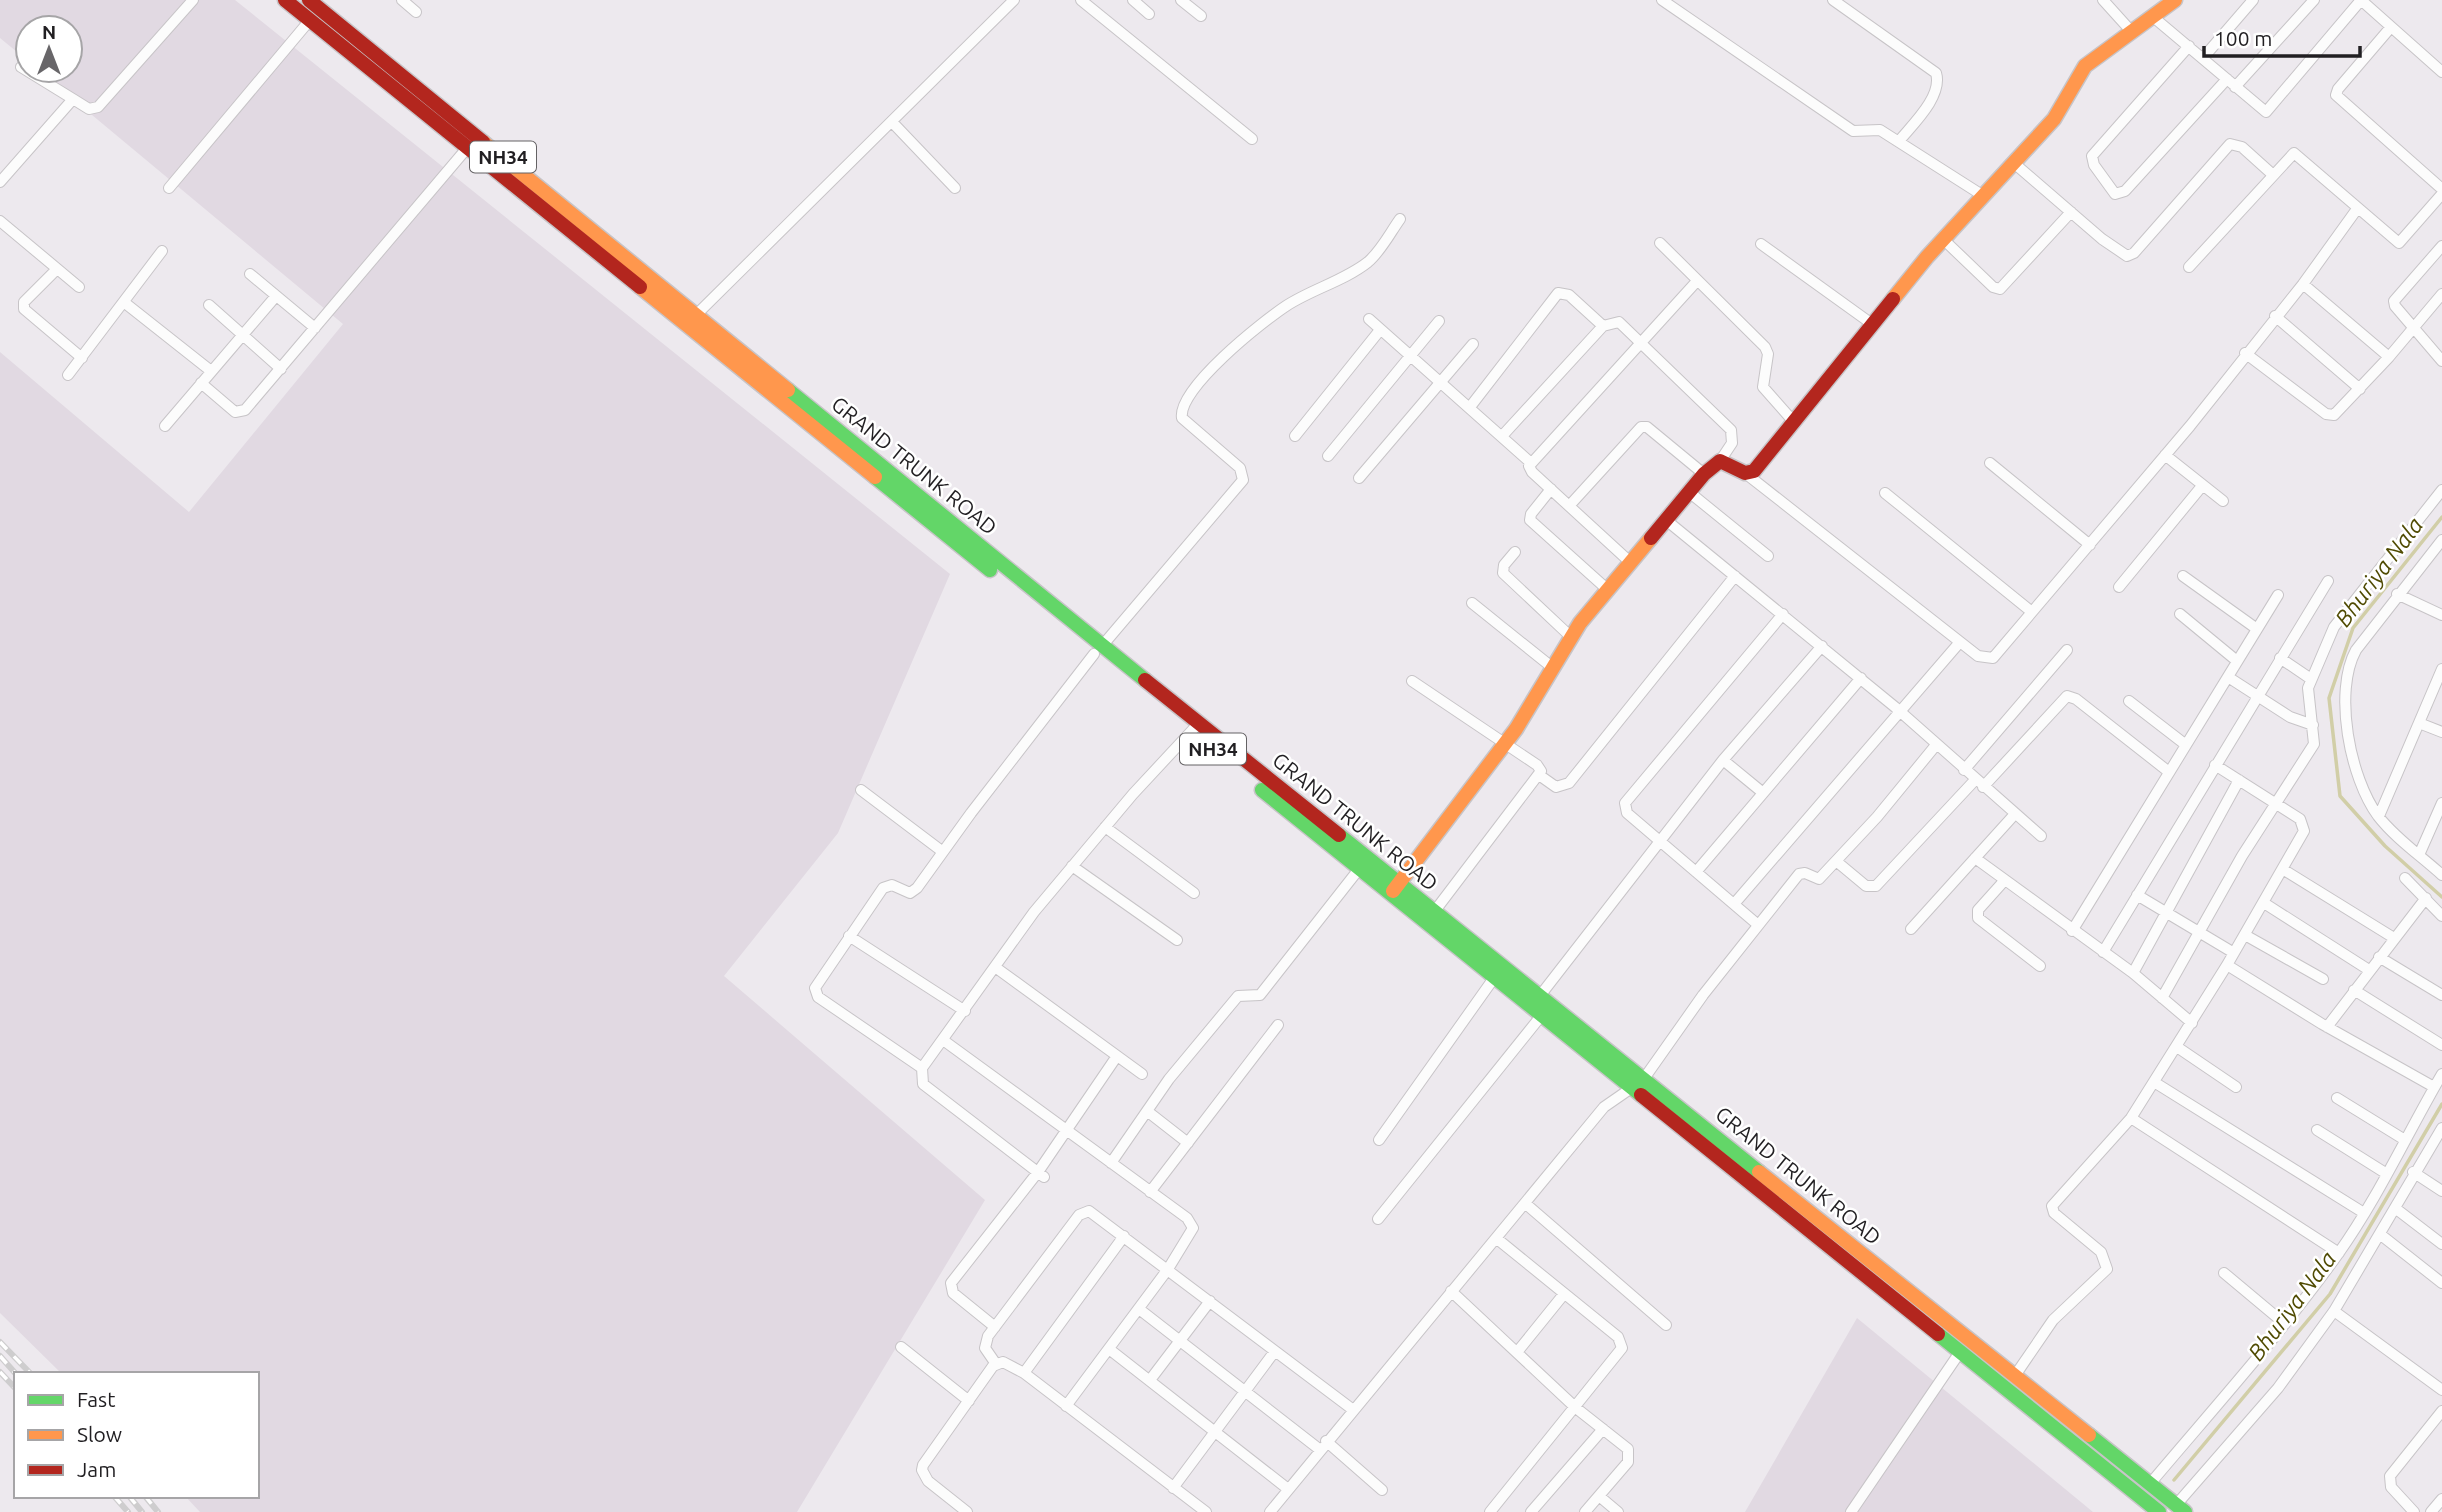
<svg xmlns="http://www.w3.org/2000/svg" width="2442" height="1512" font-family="Ubuntu,sans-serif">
<rect width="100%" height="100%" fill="#ede9ee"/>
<path fill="#e1d9e2" d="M 0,0 L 235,0 L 950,574 L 838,833 L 724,976 L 985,1200 L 797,1512 L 200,1512 L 185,1496 L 257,1496 L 257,1374 L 62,1374 L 0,1313 L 0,352 L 189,512 L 343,324 L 38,70 L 70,70 L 70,28 L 28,28 L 28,61 L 0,38 Z
M 1857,1318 L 2093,1512 L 1745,1512 Z"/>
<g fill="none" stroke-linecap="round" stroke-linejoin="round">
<path stroke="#d1cea7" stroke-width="3.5" d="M 2442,517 L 2353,628 L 2329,698 L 2340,796 L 2385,846 L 2442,897
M 2174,1480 L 2330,1294 L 2442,1104"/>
<g stroke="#c7c4c7" stroke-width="12">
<path id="street" d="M 402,0 L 416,12
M 1081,0 L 1252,139
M 1133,0 L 1149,14
M 1181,0 L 1201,16
M 1662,0 L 1853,131 L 1880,130 L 1982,195
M 1833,0 L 1936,73 C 1943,96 1913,124 1899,141
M 2103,0 L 2131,31
M 2361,0 L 2442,72
M 2152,16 L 2266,112 L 2361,0
M 2391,27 L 2338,89 L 2336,95 L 2442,189
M 2189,46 L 2092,156 L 2094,165 L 2115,194 L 2125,191 L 2227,79
M 2203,58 L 2253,0
M 21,67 L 73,99
M 2235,87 L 2314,0
M 892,122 L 955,188
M 2015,164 L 2102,239 L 2127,256 L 2134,253 L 2230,144 L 2242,147 L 2272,174
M 0,182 L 73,99 L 89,109 L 98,107 L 193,0
M 169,188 L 310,20
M 0,221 L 79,287
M 1943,239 L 1993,287 L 2000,289 L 2071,212
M 1660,243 L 1765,347 L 1768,354 L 1763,387 L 1793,421
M 1761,244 L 1872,324
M 2442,246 L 2394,301 L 2395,306 L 2442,361
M 2189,267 L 2294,153 L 2399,243 L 2442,194
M 56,270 L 24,302 L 24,309 L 82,358
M 250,274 L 315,328
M 2303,284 L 2389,357
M 125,303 L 211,371
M 209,305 L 281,369
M 697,314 L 1014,0
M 2275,316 L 2360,389
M 1369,319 L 1531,463
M 2245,353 L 2326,414 L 2334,415 L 2389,357 L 2442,294
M 68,375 L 162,251
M 201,383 L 235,412 L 245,410 L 468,147
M 1470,407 L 1558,293 L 1569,295 L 1603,326
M 165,426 L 276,296
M 1503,435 L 1603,326 L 1619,322 L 1731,430 L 1732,443 L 1720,461
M 1295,436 L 1380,330
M 2165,455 L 2223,501
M 1328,456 L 1439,321
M 1990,463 L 2090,545
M 1745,473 L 1978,656 L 1993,658 L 2190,426 L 2303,284 L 2357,209
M 1359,478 L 1473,344
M 1551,489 L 1531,514 L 1530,520 L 1608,590
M 1689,492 L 1768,556
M 1885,493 L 2032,612
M 1569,506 L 1641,427 L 1647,427 L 1704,474
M 1666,520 L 1895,707 L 2041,836
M 2442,540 L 2356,650 C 2333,692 2350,778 2378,816 C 2395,838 2421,856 2442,875
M 1515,552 L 1504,565 L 1503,573 L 1570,636
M 1630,562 L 1532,472 L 1529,466 L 1697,281
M 2183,576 L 2257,629
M 2119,587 L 2202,486
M 2397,594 L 2442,615
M 1472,603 L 1553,668
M 2180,614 L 2237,661
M 1102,646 L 1243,480 L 1240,468 L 1182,418 C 1177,389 1262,322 1286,306 C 1312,289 1344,281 1368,262 C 1381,251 1390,233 1400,219
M 2280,658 L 2311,679
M 2228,677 L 2290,717 L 2313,725
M 1412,681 L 1537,765 L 1541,771 L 1434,912
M 2129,701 L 2186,745
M 2419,723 L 2442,732
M 1723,760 L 1762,792
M 1964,770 L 2067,650
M 1539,775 L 1556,787 L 1569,783 L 1735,576
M 1983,787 L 2067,696 L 2076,699 L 2169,772
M 861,790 L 943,852
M 2379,816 L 2442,669
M 1105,827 L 1194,893
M 2419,855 L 2442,803
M 1975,858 L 2133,973 L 2192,1023
M 1836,861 L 1866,886 L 1876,886 L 1975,780
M 1072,866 L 1177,940
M 2284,870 L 2394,938
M 1696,872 L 1861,678
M 2405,878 L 2442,916
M 2004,881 L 1978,910 L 1978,918 L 2040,966
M 2137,895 L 2234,953
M 2264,903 L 2369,970
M 1734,904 L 1960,642
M 1757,924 L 1627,813 L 1625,803 L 1783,614
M 1911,929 L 2014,815
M 2072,931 L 2278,595
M 2245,935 L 2323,979
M 849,936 L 965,1011
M 2103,952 L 2328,581
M 2379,957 L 2442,995
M 2227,965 L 2322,1024 L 2434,1087
M 995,967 L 1142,1074
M 2133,973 L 2239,780
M 2354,990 L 2442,1045
M 1539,997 L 1723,760 L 1822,646
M 2162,998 L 2242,856 L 2314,744 L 2308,688 L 2334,627 L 2442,490
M 2327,1027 L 2426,898
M 943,1040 L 1187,1218 L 1193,1228 L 1168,1269 L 1066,1406
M 2177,1047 L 2236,1087
M 922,1068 L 818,997 L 815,988 L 883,888 L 892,885 L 910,893 L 917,888 L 971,813 L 1094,654
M 2154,1082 L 2364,1213
M 2337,1098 L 2405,1140
M 1147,1111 L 1188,1143
M 2131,1118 L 2339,1253
M 2317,1130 L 2387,1174
M 1379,1140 L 1494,978
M 1111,1163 L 1169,1079 L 1238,996 L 1260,995 L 1359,869
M 2413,1172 L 2442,1191
M 1044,1177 L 923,1084 L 922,1068 L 1034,912 L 1133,794 L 1199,723
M 1150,1192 L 1278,1025
M 1526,1204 L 1666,1325
M 2395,1208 L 2442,1244
M 1378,1219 L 1541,1016
M 2381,1235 L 2442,1283
M 2224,1273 L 2285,1324
M 1451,1291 L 1576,1408 L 1628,1449 L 1628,1462 L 1585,1512
M 1139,1309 L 1319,1449
M 2334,1311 L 2442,1390
M 995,1327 L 953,1293 L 951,1283 L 1038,1172 L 1117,1056
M 901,1347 L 969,1401
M 1109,1349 L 1288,1489
M 1518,1351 L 1564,1294
M 996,1364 L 985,1348 L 988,1336 L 1079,1215 L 1089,1211 L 1352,1409
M 1024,1373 L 1124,1236
M 2014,1377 L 2053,1320 L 2107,1269 L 2101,1252 L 2054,1213 L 2052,1206 L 2131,1118 L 2227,965 L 2304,831 L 2300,819 L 2215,765
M 1150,1380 L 1210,1301
M 1326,1441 L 1382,1490
M 2149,1485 C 2213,1409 2280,1335 2338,1254 C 2378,1198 2407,1134 2442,1074
M 1173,1488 L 1275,1351
M 1599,1496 L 1618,1512
M 2176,1505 L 2278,1388 L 2334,1311 L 2442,1128
M 967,1512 L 928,1481 L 922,1470 L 923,1465 L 993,1366 L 1003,1362 L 1024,1373 L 1206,1512
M 1270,1512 L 1604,1107 L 1643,1080 L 1703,995 L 1799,874 L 1805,873 L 1819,879 L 1877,817 L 1936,745
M 1490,1512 L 1622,1348 L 1618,1337 L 1496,1238
M 1531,1512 L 1603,1429
M 1851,1512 L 1960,1352
M 2414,1512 L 2391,1487 L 2390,1476 L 2442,1411
M 2431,1512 L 2442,1499"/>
</g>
<g stroke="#c7c4c7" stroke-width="17">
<path id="fast" d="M 788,390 L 1145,680
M 875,477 L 990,570
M 1262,790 L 1641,1095
M 1339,835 L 1759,1172
M 1938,1334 L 2159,1512
M 2089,1435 L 2185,1512"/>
</g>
<g stroke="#c7c4c7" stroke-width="17">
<path id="slow" d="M 483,142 L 788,390
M 640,287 L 875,477
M 1893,299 L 1927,257 L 2054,119 L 2085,66 L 2175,0
M 1393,891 L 1516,729 L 1580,623 L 1651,538
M 1759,1172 L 2089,1435"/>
</g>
<g stroke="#c7c4c7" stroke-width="17">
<path id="jam" d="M 285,0 L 640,287
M 309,0 L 483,142
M 1651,538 L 1704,474 L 1720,461 L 1745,473 L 1754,471 L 1893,299
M 1145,680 L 1339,835
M 1641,1095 L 1938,1334"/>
</g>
<use href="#street" stroke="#fcfcfc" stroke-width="10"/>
<use href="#fast" stroke="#63d668" stroke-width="14"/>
<use href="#slow" stroke="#ff974d" stroke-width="14"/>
<use href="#jam" stroke="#b3261e" stroke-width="14"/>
<g stroke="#cecdce" stroke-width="6">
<path id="rail" d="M 0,1342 L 31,1374
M 0,1356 L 16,1374
M 0,1372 L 16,1389
M 114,1496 L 128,1512
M 129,1496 L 142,1512
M 145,1496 L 158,1512"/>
</g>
<use href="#rail" stroke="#fff" stroke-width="3.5" stroke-dasharray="10" stroke-linecap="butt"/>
</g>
<g text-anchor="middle" stroke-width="5" stroke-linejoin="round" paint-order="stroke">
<g fill="#fff" stroke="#646264" stroke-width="2">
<rect x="470" y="141.5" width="66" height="31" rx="5"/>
<rect x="1180" y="733.5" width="66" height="31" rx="5"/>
</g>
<g font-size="19" font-weight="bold" fill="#211f22">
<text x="503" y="164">NH34</text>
<text x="1213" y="756">NH34</text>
</g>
<g font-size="21" fill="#211f22" stroke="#fff">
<text transform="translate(914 466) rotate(39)" y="7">GRAND TRUNK ROAD</text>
<text transform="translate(1355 822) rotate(39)" y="7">GRAND TRUNK ROAD</text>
<text transform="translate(1798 1176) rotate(39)" y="7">GRAND TRUNK ROAD</text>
</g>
<g font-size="23" font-style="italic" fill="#504b03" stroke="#fff">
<text transform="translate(2379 572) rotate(-53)" y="8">Bhuriya Nala</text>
<text transform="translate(2292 1306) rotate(-53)" y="8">Bhuriya Nala</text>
</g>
</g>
<rect x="14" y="1372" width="245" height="126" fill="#ffffff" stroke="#a6a5a7" stroke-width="2"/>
<rect x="28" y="1395" width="35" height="10" fill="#63d668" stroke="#a6a5a7" stroke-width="2"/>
<text x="77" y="1407" font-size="21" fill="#211f22">Fast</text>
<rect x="28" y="1430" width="35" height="10" fill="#ff974d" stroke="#a6a5a7" stroke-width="2"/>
<text x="77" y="1442" font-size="21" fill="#211f22">Slow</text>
<rect x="28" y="1465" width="35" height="10" fill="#b3261e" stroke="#a6a5a7" stroke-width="2"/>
<text x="77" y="1477" font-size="21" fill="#211f22">Jam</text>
<g transform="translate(49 49)"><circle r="33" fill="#ffffff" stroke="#a6a5a7" stroke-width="2"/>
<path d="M0-5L12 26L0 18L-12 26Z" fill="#686669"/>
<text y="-10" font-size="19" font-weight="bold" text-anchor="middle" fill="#211f22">N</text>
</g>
<path d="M2204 46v10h156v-10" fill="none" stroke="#211f22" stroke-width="3.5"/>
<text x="2214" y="46" font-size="21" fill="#211f22" stroke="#ffffff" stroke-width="5" paint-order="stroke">100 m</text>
</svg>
